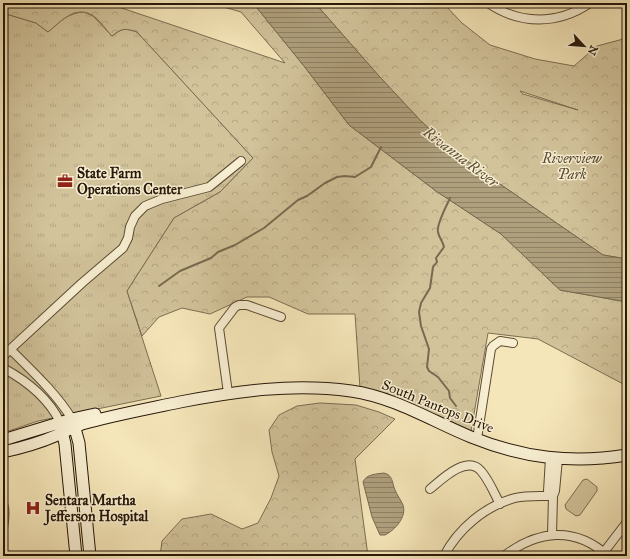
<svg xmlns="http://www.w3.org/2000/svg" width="630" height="559" font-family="'IM FELL Great Primer',serif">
<defs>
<pattern id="grass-tufts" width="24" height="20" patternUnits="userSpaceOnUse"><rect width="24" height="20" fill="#d2c39b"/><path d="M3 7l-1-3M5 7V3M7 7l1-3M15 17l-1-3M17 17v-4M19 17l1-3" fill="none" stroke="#b4a784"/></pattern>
<pattern id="forest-crowns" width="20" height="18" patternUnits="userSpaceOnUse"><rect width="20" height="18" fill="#d2c39b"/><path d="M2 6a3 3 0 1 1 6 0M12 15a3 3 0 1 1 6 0" fill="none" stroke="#b4a784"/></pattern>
<pattern id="water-rules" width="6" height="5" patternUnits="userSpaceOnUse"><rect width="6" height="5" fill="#afa07d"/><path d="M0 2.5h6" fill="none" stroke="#8e8165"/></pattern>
</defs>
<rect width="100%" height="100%" fill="#f5e6b9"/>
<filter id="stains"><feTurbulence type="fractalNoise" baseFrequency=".005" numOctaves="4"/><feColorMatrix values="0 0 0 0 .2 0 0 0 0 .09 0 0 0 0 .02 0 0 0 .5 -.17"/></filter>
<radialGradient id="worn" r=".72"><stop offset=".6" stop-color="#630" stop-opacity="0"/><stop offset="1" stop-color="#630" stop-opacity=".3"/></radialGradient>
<path fill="url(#grass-tufts)" stroke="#7c6e52" d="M 84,12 L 93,16 L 112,36 C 122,28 125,28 137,32 L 253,158 L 220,192 L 174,218 L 127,291 L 161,396 L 38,421 L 3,433 L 3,13 L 36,23 L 48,32 C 60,22 67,13 84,12 Z"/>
<path fill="url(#forest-crowns)" stroke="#7c6e52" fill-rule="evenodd" d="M 3,3 L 107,3 L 285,63 L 241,12 L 210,3 L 253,3 L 304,66 L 349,125 L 436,191 L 501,234 L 560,290 L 627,302 L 627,386 L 538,339 L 488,333 L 471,431 L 360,388 L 355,314 L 308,314 L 269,297 L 247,297 L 210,314 L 182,308 L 159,317 L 142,336 L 127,291 L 174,218 L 220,192 L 253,158 L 137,32 C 125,28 122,28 112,36 C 106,30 100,20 92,15 C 75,5 60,22 48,32 L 36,23 L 3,13 Z
M 315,3 L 443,3 L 462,23 L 490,45 L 535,59 L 574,66 L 597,46 L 627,38 L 627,259 L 603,255 L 478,169 L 444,143 L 419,119 L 378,75 ZM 520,91 L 578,110 L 523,94 Z
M 320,403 L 356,405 L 379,412 L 395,419 L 355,459 L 368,556 L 160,556 L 162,541 L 182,519 L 211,514 L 242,529 L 258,523 L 271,498 L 279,476 L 272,452 L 269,430 L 279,415 L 297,406 Z"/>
<path fill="#d2c39b" stroke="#7c6e52" d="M 587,479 L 597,487 L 597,491 L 580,515 L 576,516 L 566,509 L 565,505 L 583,480 Z"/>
<path fill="url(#water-rules)" stroke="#796a4f" d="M 253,3 L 315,3 L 378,75 L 419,119 L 444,143 L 478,169 L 603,255 L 627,259 L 627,302 L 560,290 L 501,234 L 436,191 L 349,125 L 304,66 Z
M 384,473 C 393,475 392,483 395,490 C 397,495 401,500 403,505 C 407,517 395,530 385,535 L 380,535 L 372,517 L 363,482 C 366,474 377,474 384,473 Z
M 3,501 C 6,502 7,502 8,505 C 11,512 7,537 3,544 Z"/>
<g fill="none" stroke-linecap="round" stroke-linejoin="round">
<path stroke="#796a4f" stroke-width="2" d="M 450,198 C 447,205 436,225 438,232 C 439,238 442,239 444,247 L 436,258 L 437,262 L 433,267 L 430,288 L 421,303 L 419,312 L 421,326 L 429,349 L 427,367 L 429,371 L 438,377 L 449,391 L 450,398 L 456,406
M 159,286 L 180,271 L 211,258 L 218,252 L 235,245 L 264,228 L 298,200 L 307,196 L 325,183 L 337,177 L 345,176 L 355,177 L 371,167 L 381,147"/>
<g stroke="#5a4c35" stroke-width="10">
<path id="street" d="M 488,3 C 520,25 558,25 590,3
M 11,350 C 32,371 56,393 72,419
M 3,356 L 82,283 L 123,248 L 128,238 L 130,227 L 135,216 L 145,206 L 162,199 L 209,187 L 241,161
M 3,368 C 27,381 48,397 60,422
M 228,393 L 219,328 L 235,307 L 239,305 L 247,305 L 281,317
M 477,439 L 491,349 L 493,346 L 500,341 L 513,343
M 550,458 L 548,491 L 553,496
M 430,489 C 441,480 467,454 481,471 C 489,480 494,493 500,504
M 552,535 L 553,496 L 555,491 L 558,459
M 604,552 L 627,522
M 444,556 C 458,529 485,506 515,498 C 527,495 540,496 553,496
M 504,556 C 538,530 575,526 608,556"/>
</g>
<g stroke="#271809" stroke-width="13">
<path id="secondary" d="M 73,421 L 79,443 L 90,556
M 61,427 L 65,444 L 76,556
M 3,440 L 72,419 L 95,414
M 3,452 C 21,448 39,443 55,436 C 65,432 73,427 82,424 C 114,415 147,409 180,402 C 237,391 293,383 351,391 C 394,397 432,421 471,437 C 523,458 572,464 627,455"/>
</g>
<use href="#street" stroke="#f8efd2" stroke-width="8"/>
<use href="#secondary" stroke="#f8efd2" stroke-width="11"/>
</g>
<defs>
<g id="office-bare" transform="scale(1.2)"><path d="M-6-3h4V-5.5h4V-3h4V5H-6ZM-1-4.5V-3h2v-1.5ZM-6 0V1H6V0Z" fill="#8f2418" stroke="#f8efd2" stroke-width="2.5" paint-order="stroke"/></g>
<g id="hospital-bare" transform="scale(1.2)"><path d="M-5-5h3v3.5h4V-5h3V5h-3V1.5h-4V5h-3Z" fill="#8f2418" stroke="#f8efd2" stroke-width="2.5" paint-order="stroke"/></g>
</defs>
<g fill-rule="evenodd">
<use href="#office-bare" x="65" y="181"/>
<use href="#hospital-bare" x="33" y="508"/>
</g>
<g text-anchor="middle" stroke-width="3" stroke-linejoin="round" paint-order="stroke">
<g font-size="14" font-style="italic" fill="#5a4b35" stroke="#f8efd2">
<text x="572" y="163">Riverview<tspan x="572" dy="16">Park</tspan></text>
</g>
<g font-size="14" font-weight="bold" fill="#271809" stroke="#f8efd2" text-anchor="start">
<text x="77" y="178">State Farm<tspan x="77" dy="16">Operations Center</tspan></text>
<text x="45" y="505">Sentara Martha<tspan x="45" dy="16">Jefferson Hospital</tspan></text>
</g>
<g font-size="14" fill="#271809" stroke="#f8efd2">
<text transform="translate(438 406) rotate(22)" y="5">South Pantops Drive</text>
</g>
<g font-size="15" font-style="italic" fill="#5d4e37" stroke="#f8efd2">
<text transform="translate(461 157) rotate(37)" y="5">Rivanna River</text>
</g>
</g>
<rect width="630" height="559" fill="none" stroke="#f5e6b9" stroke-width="16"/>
<rect x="4" y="4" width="622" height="551" fill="none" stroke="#271809" stroke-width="2"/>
<rect x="8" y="8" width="614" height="543" fill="none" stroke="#271809"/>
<g transform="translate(584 46) rotate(116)" stroke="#f8efd2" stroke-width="3" paint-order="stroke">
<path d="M0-3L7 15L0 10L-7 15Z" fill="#271809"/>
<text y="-6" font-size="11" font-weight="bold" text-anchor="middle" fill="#271809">N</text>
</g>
<rect width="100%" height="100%" filter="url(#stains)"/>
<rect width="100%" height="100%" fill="url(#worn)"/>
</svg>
